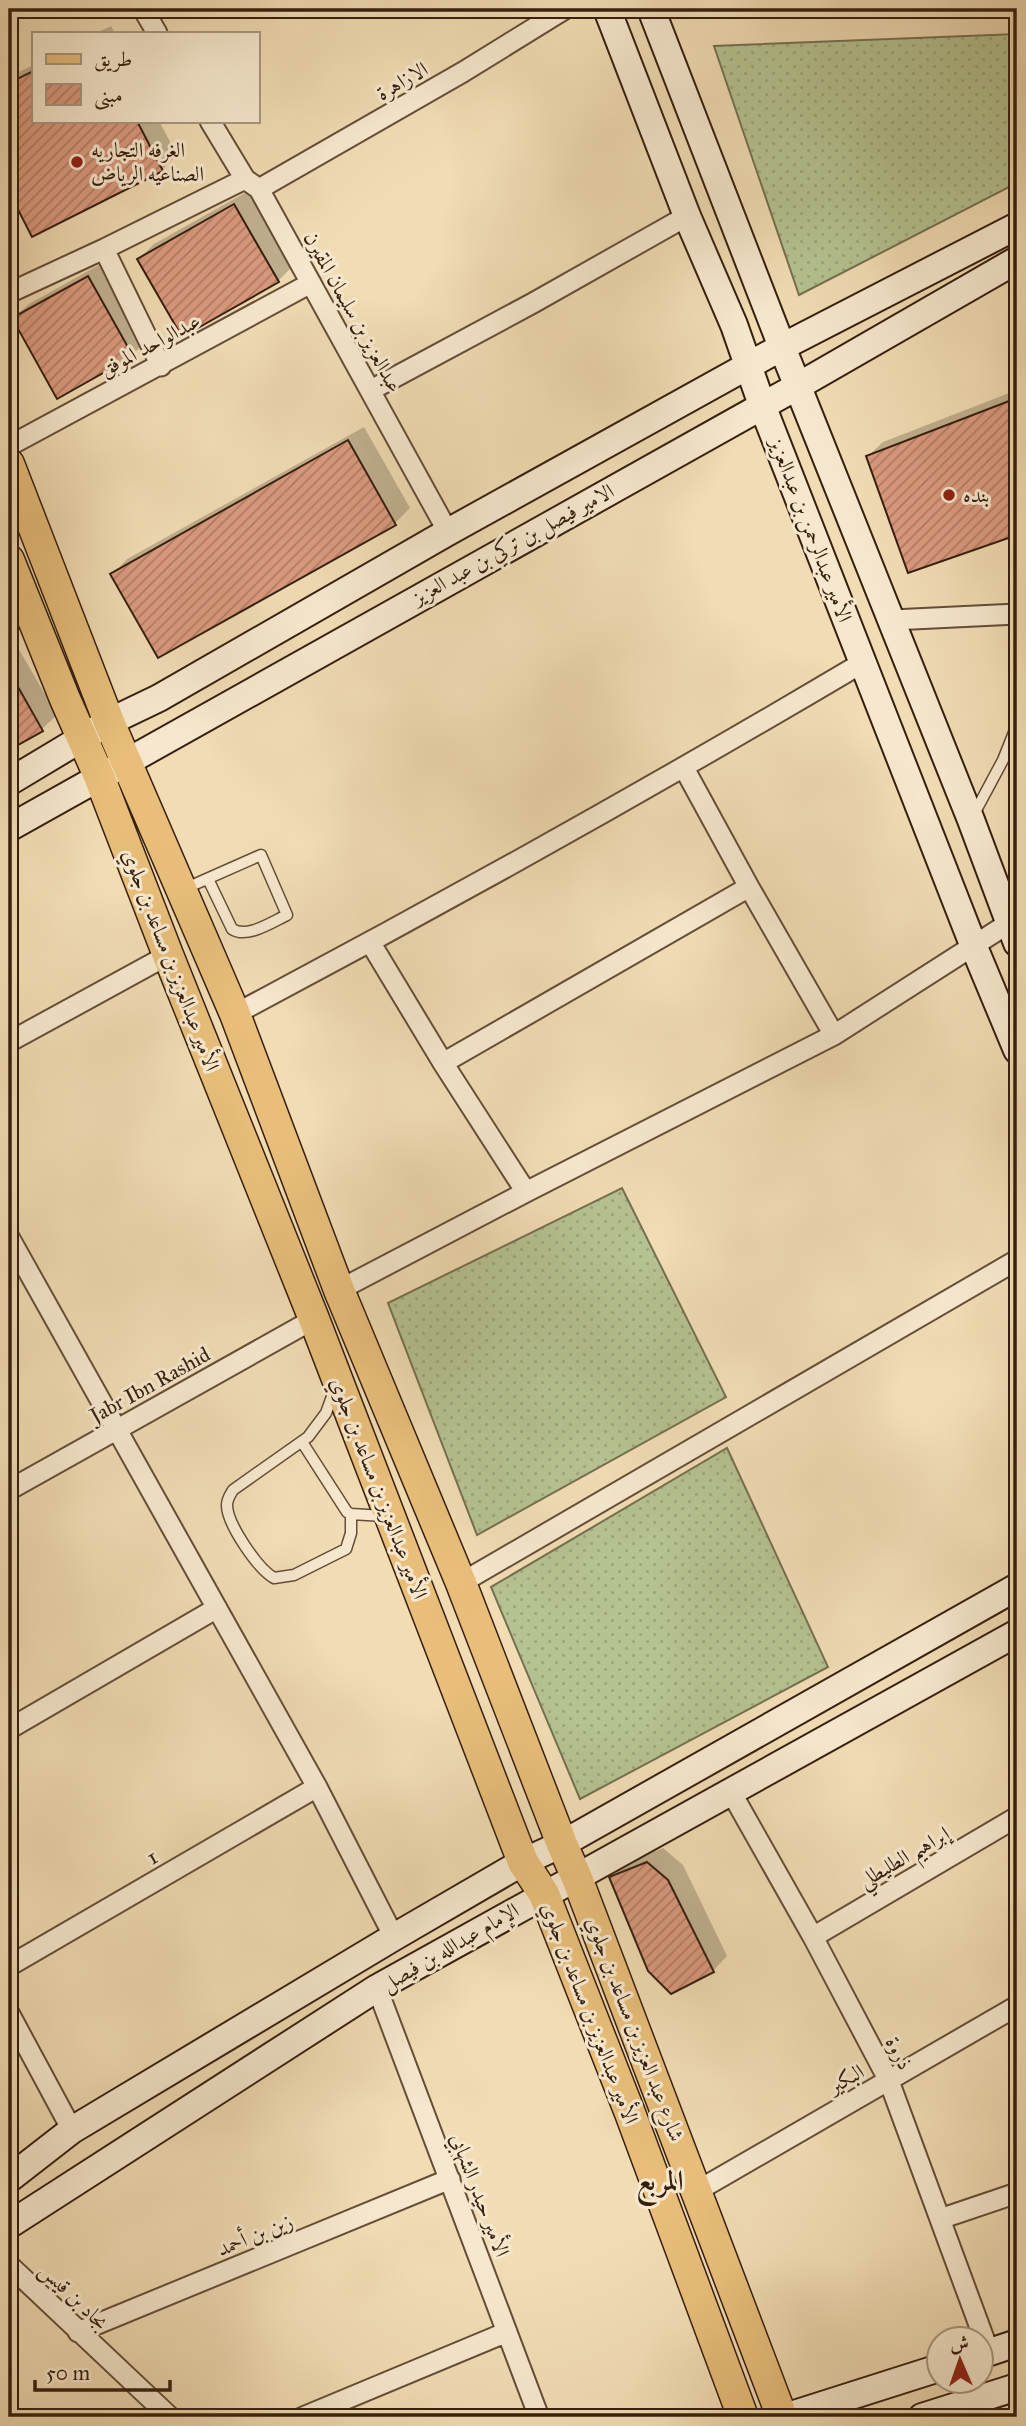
<svg xmlns="http://www.w3.org/2000/svg" width="1026" height="2426" font-family="'IM FELL Great Primer',Amiri,serif">
<defs>
<pattern id="grass-dots" width="8" height="8" patternUnits="userSpaceOnUse" patternTransform="scale(1.75)"><rect width="8" height="8" fill="#b5c291"/><path d="M2 2h.1M6 6h.1" fill="none" stroke="#9ca67c" stroke-width="1.8" stroke-linecap="round"/></pattern>
<pattern id="building-hatch" width="6" height="6" patternUnits="userSpaceOnUse" patternTransform="scale(1.75)"><rect width="6" height="6" fill="#da9a7f"/><path d="M-1 1l2-2M0 6l6-6M5 7l2-2" fill="none" stroke="#b27d66"/></pattern>
</defs>
<rect width="100%" height="100%" fill="#f1dcb4"/>
<filter id="stains"><feTurbulence type="fractalNoise" baseFrequency=".00286" numOctaves="4"/><feColorMatrix values="0 0 0 0 .2 0 0 0 0 .09 0 0 0 0 .02 0 0 0 .5 -.17"/></filter>
<radialGradient id="worn" r=".72"><stop offset=".6" stop-color="#630" stop-opacity="0"/><stop offset="1" stop-color="#630" stop-opacity=".3"/></radialGradient>
<path fill="url(#grass-dots)" stroke="#767050" stroke-width="2" d="M 1017,34 L 1017,183 L 799,295 L 714,46 Z
M 622,1188 L 726,1397 L 477,1535 L 388,1303 Z
M 727,1448 L 828,1667 L 580,1799 L 491,1587 Z"/>
<path fill="#0003" d="M 111,26 L 115,33 L 96,33 Z
M 33,65 L 33,121 L 159,121 L 177,155 L 162,170 L 33,235 L 9,188 L 9,77 Z
M 250,190 L 293,266 L 278,281 L 139,259 L 154,244 Z
M 104,262 L 147,340 L 132,355 L 14,318 L 29,304 Z
M 1017,390 L 1017,533 L 909,571 L 868,456 L 883,442 Z
M 364,427 L 410,508 L 395,523 L 159,656 L 113,574 L 127,559 Z
M 9,595 L 15,610 L 9,615 Z
M 14,641 L 57,715 L 42,729 L 9,748 L 9,644 Z
M 663,1848 L 683,1865 L 727,1956 L 713,1971 L 611,1878 L 626,1863 Z"/>
<path fill="url(#building-hatch)" stroke="#361f0e" stroke-width="2" d="M 33,71 L 33,121 L 137,121 L 163,171 L 32,237 L 9,192 L 9,83 Z
M 234,204 L 279,282 L 182,337 L 137,259 Z
M 88,276 L 133,356 L 57,399 L 12,318 Z
M 1017,398 L 1017,535 L 908,573 L 866,456 Z
M 348,440 L 396,525 L 158,658 L 110,574 Z
M 9,671 L 43,731 L 9,750 Z
M 647,1862 L 668,1880 L 714,1972 L 671,1994 L 648,1971 L 609,1877 Z"/>
<g fill="none" stroke-linecap="round" stroke-linejoin="round">
<g stroke="#654e38" stroke-width="13">
<path id="lane" d="M 973,816 L 1003,760 L 1017,725
M 184,889 L 261,855 L 287,915 C 272,922 247,939 232,929 L 208,879
M 334,1391 L 326,1413 L 308,1437 L 233,1490 C 230,1495 227,1499 227,1505 C 227,1524 258,1569 274,1578 L 294,1575 L 346,1549 L 351,1533 L 351,1514
M 302,1442 L 347,1512 L 351,1514 L 384,1516"/>
</g>
<g stroke="#654e38" stroke-width="23">
<path id="street" d="M 143,9 L 157,33
M 210,121 L 245,179 L 259,189 L 448,532
M 259,189 L 463,72 L 565,9
M 104,249 L 161,366
M 9,293 L 104,249 L 245,179
M 371,390 L 533,303 L 687,216
M 9,446 L 311,283
M 892,620 L 1017,614
M 684,768 L 749,887 L 834,1035
M 370,942 L 443,1063 L 526,1192
M 235,1014 C 447,902 656,785 862,663
M 9,1042 L 168,955
M 443,1063 L 749,887
M 9,1237 L 317,1787 L 394,1937
M 339,1290 L 526,1192 L 834,1035 L 1009,923
M 9,1490 L 314,1319
M 461,1583 L 1017,1260
M 9,1729 L 217,1608
M 731,1792 L 813,1937 L 889,2081 L 989,2352
M 813,1937 L 1017,1817
M 9,1966 L 317,1787
M 377,1988 L 539,2417
M 9,2013 L 72,2130
M 697,2191 L 1017,2006
M 940,2219 L 1017,2193
M 9,2265 L 170,2417
M 78,2332 L 450,2179
M 303,2417 L 507,2332"/>
</g>
<g stroke="#361f0e" stroke-width="30">
<path id="secondary" d="M 607,9 L 687,216 L 734,325 L 762,405 L 974,947 L 1017,1050
M 651,9 L 782,347 L 971,820 L 1017,943
M 9,782 L 109,722 L 159,698 L 448,532 L 782,347 L 1017,226
M 9,828 L 798,386 L 1017,260
M 9,2179 L 72,2130 L 394,1937 L 523,1862 L 562,1844 L 1017,1587
M 9,2225 L 377,1988 L 1017,1633
M 981,2355 L 1017,2343
M 785,2417 L 939,2368
M 922,2417 L 1017,2387"/>
</g>
<g stroke="#361f0e" stroke-width="33">
<path id="primary" d="M 9,464 L 109,722 L 235,1014 L 339,1290 L 461,1583 L 562,1844 L 577,1878 L 782,2417
M 9,560 L 65,699 L 99,776 L 168,955 L 314,1319 L 523,1862 L 544,1894 L 630,2113 L 743,2417"/>
</g>
<use href="#lane" stroke="#f6e8ce" stroke-width="10"/>
<use href="#street" stroke="#f6e8ce" stroke-width="19"/>
<use href="#secondary" stroke="#f6e8ce" stroke-width="26"/>
<use href="#primary" stroke="#e8be7a" stroke-width="30"/>
</g>
<g fill="#8f2418" stroke="#f6e8ce" stroke-width="2.5">
<circle cx="77" cy="162" r="7"/>
<circle cx="949" cy="495" r="7"/>
</g>
<g text-anchor="middle" stroke-width="6" stroke-linejoin="round" paint-order="stroke">
<g font-size="21" fill="#361f0e" stroke="#f6e8ce">
<text transform="translate(402 81) rotate(-30)" y="7">الازاهرة</text>
<text transform="translate(353 312) rotate(61)" y="7">عبدالعزيز بن سليمان المقيرن</text>
<text transform="translate(150 345) rotate(-28)" y="7">عبدالواحد الموفق</text>
<text transform="translate(811 530) rotate(69)" y="7">الأمير عبدالرحمن بن عبدالعزيز</text>
<text transform="translate(513 544) rotate(-29)" y="7">الامير فيصل بن تركي بن عبد العزيز</text>
<text transform="translate(171 960) rotate(69)" y="7">الأمير عبدالعزيز بن مساعد بن جلوي</text>
<text transform="translate(150 1385) rotate(-29)" y="7">Jabr Ibn Rashid</text>
<text transform="translate(379 1488) rotate(69)" y="7">الأمير عبدالعزيز بن مساعد بن جلوي</text>
<text transform="translate(152 1857) rotate(-30)" y="7">1</text>
<text transform="translate(904 1857) rotate(-30)" y="7">إبراهيم الطليطلي</text>
<text transform="translate(450 1947) rotate(-30)" y="7">الإمام عبدالله بن فيصل</text>
<text transform="translate(590 2013) rotate(69)" y="7">الأمير عبدالعزيز بن مساعد بن جلوي</text>
<text transform="translate(635 2029) rotate(69)" y="7">شارع عبد العزيز بن مساعد بن جلوي</text>
<text transform="translate(899 2053) rotate(63)" y="7">ذروة</text>
<text transform="translate(846 2079) rotate(-30)" y="7">البكير</text>
<text transform="translate(480 2195) rotate(69)" y="7">الأمير حيدر الشهابي</text>
<text transform="translate(255 2235) rotate(-22)" y="7">زين بن أحمد</text>
<text transform="translate(74 2296) rotate(44)" y="7">بجاد بن قيس</text>
</g>
<g font-size="21" fill="#361f0e" stroke="#f6e8ce" text-anchor="start">
<text x="91" y="157">الغرفه التجاريه<tspan x="91" dy="24">الصناعيه الرياض</tspan></text>
<text x="963" y="502">بنده</text>
</g>
<g font-size="28" font-weight="bold" fill="#361f0e" stroke="#f6e8ce">
<text x="660" y="2190">المربع</text>
</g>
</g>
<rect width="1026" height="2426" fill="none" stroke="#f1dcb4" stroke-width="35"/>
<rect x="10" y="10" width="1005" height="2405" fill="none" stroke="#361f0e" stroke-width="3.5"/>
<rect x="18" y="18" width="991" height="2391" fill="none" stroke="#361f0e" stroke-width="2"/>
<rect x="32" y="32" width="228" height="91" fill="#f6e8ce" stroke="#a99881" stroke-width="2"/>
<rect x="46" y="54" width="35" height="10" fill="#e8be7a" stroke="#a99881" stroke-width="2"/>
<text x="94" y="66" font-size="21" fill="#361f0e">طريق</text>
<rect x="46" y="84" width="35" height="21" fill="url(#building-hatch)" stroke="#a99881" stroke-width="2"/>
<text x="94" y="102" font-size="21" fill="#361f0e">مبنى</text>
<g transform="translate(960 2360) rotate(358)"><circle r="33" fill="#f6e8ce" stroke="#a99881" stroke-width="2"/>
<path d="M0-5L12 26L0 18L-12 26Z" fill="#8f2418"/>
<text y="-10" font-size="19" font-weight="bold" text-anchor="middle" fill="#361f0e">ش</text>
</g>
<path d="M35 2380v10h135v-10" fill="none" stroke="#361f0e" stroke-width="3.5"/>
<text x="46" y="2380" font-size="21" fill="#361f0e" stroke="#f6e8ce" stroke-width="5" paint-order="stroke">50 m</text>
<rect width="100%" height="100%" filter="url(#stains)"/>
<rect width="100%" height="100%" fill="url(#worn)"/>
</svg>
